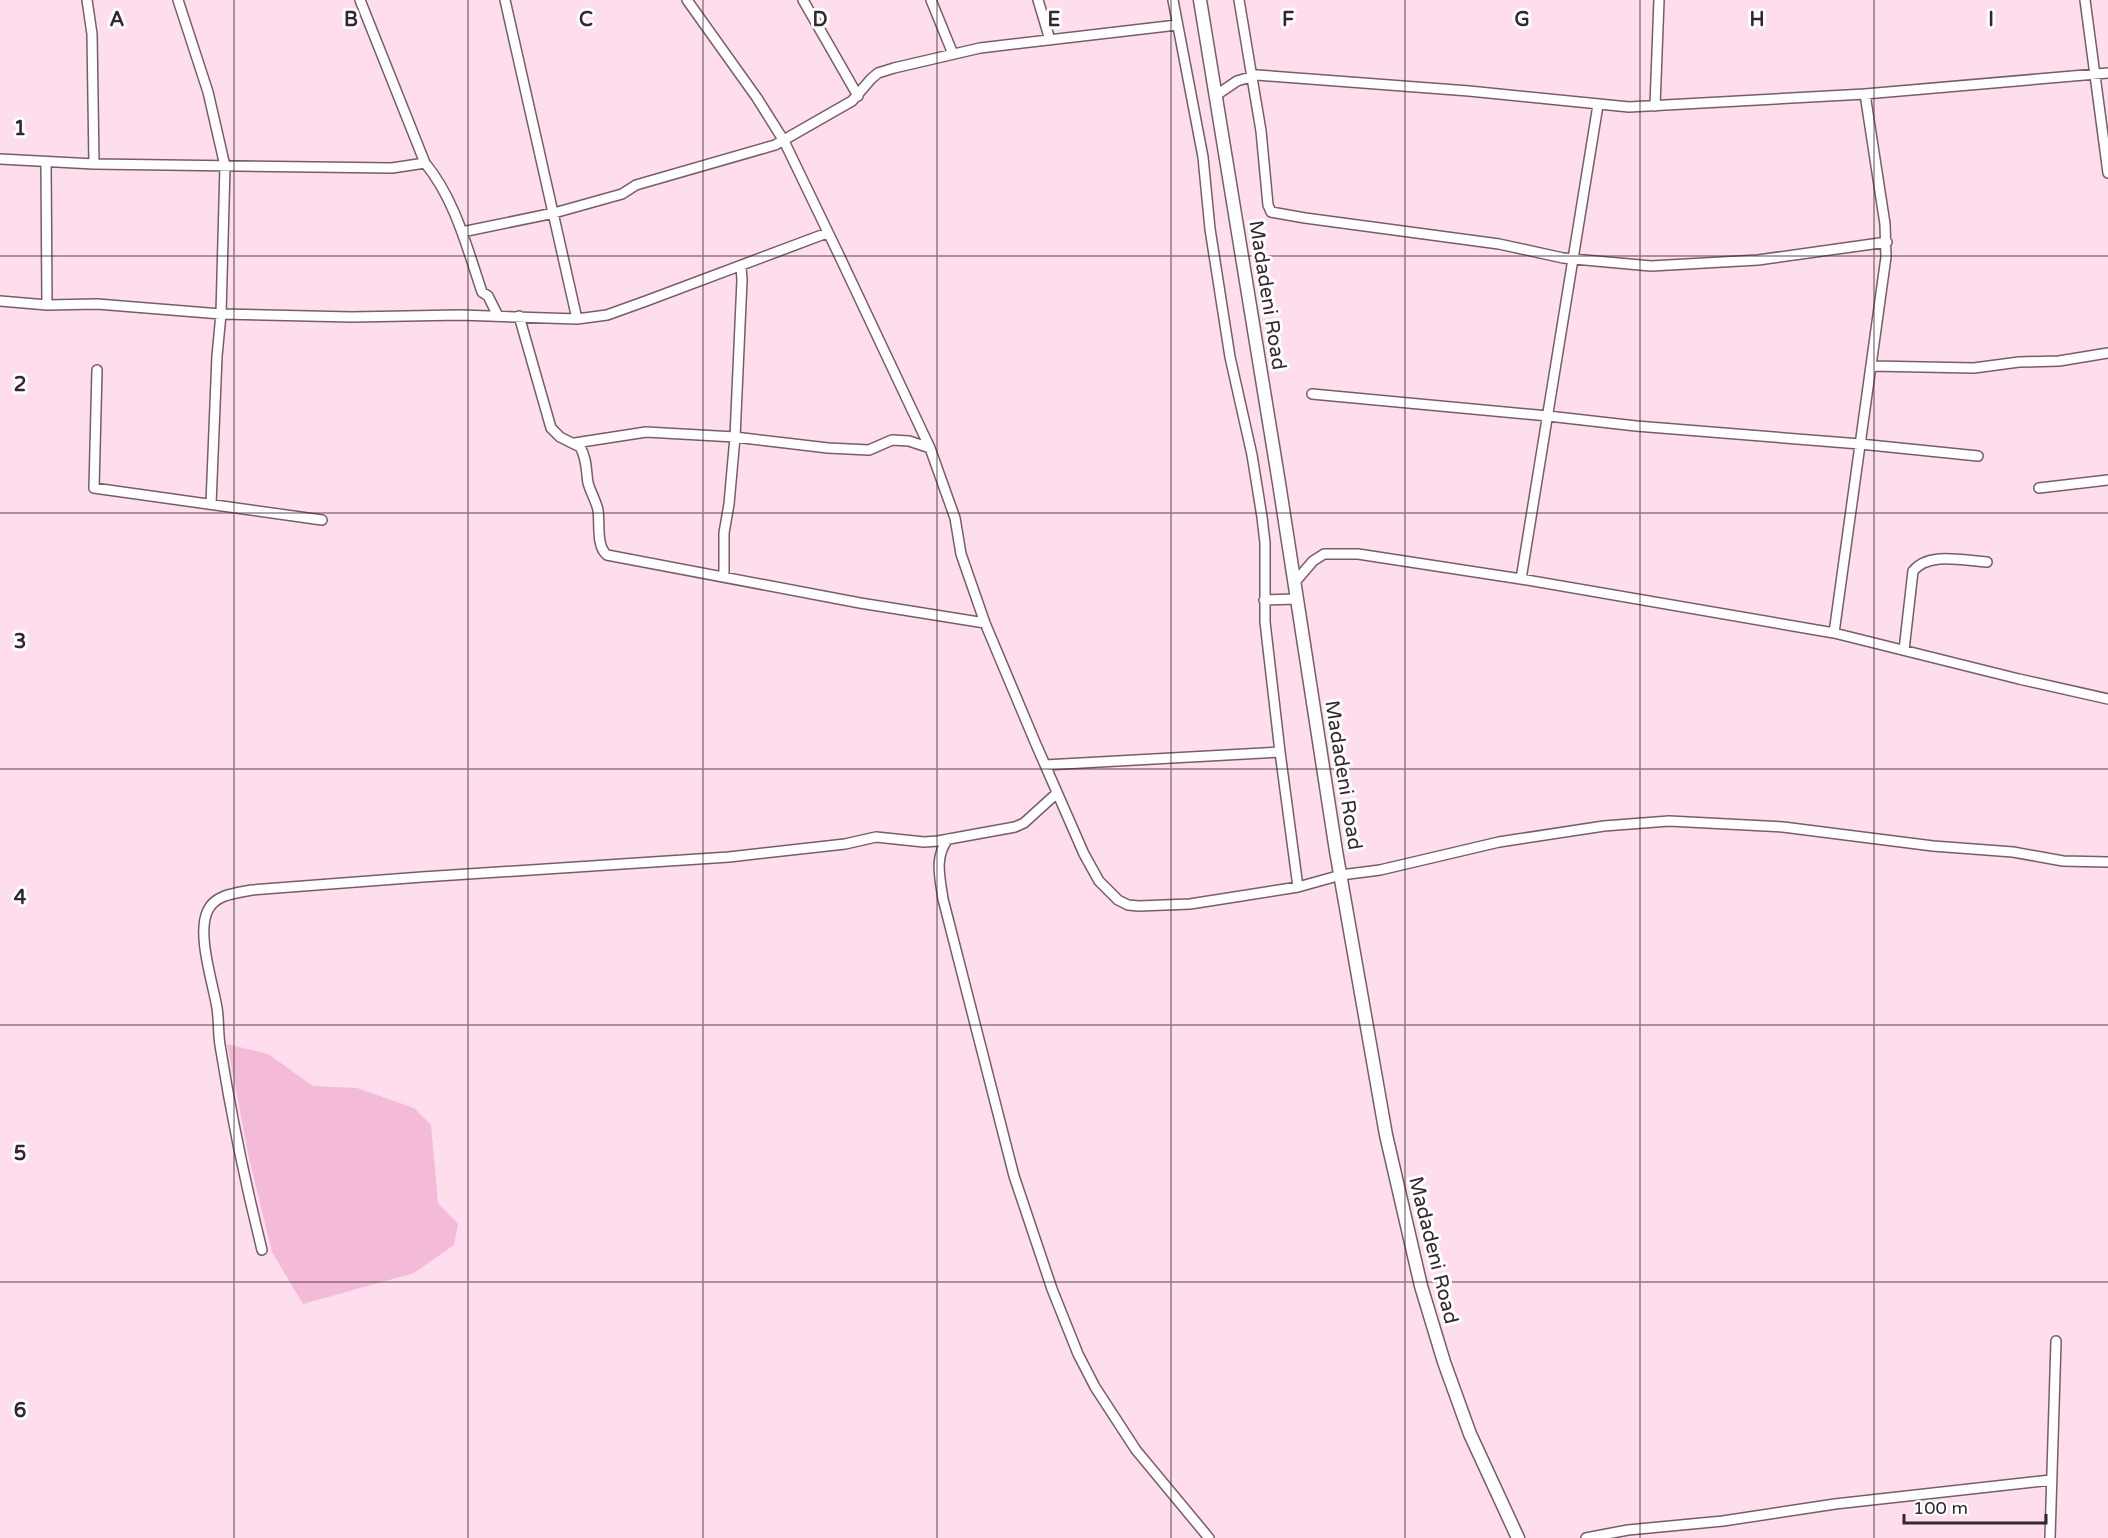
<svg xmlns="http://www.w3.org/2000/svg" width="2108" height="1538" font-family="'Varela Round',sans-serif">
<rect width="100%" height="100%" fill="#fedded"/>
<path fill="#f4bbd8" d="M 227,1044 L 268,1054 L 313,1086 L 357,1088 L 414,1108 L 431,1125 L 438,1203 L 458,1224 L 454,1245 L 414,1273 L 303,1304 L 272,1252 L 249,1158 Z"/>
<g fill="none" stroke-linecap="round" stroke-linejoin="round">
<g stroke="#785c6a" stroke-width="12">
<path id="minor" d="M 87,0 L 92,34 L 94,164
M 178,0 L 208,92 L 225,166 L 221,314 L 217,356 L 211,504
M 360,0 L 425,163 C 455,199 467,248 482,292 L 488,296 L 498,316
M 505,0 L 577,319
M 687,0 L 757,98 L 784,141 L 838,253 L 930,448 L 955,518 L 961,554 L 985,623 L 1035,742 L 1084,854 L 1099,881 L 1118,900 L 1128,905 L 1139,906 L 1190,904 L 1298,887 L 1341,875 L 1380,870 L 1499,842 L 1604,826 L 1669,821 L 1783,827 L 1933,846 L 2013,852 L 2063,861 L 2108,862
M 803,0 L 858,96
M 931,0 L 953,54
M 1038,0 L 1050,40
M 1173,0 L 1203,157 L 1210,229 L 1230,357 L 1252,455 L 1262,517 L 1265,543 L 1265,622 L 1280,752 L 1298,887
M 1239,0 L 1261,131 L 1268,205 L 1271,212 L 1305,218 L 1499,244 L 1563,258 L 1651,266 L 1758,260 L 1887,242
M 2085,0 L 2108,173
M 1215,96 L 1237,81 L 1257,75 L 1469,91 L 1629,107 L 1865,94 L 2108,73
M 1655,106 L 1659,0
M 0,159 L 94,164 L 392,168 L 425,163
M 46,163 L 47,305
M 462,232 L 554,213 L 622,194 L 636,185 L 775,145 L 852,101 L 871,79 L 878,73 L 894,68 L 980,48 L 1177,25
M 0,301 L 47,305 L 97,304 L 221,314 L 352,317 L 460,315 L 577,319 L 607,315 L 646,301 L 827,233
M 519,316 L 551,428 L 560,437 L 580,447 C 587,458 586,471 588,483 C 591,493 596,501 598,510 C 600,524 596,546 607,555 L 860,603 L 985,623
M 1871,366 L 1974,368 L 2019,362 L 2059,361 L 2108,353
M 97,370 L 94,488 L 322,520
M 1312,394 L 1548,416 L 1636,426 L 1860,444 L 1978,456
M 575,443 L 646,432 L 735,437 L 828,448 L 869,450 L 892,440 L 909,441 L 930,448
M 2039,488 L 2108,480
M 724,576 L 724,533 L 729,504 L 735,437 L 742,280 L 741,266
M 1521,579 L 1598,105
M 1295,582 L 1313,561 L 1324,554 L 1358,554 L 1521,579 L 1834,633 L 2019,679 L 2108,699
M 1264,600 L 1297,599
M 1834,633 L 1886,257 L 1885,224 L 1865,94
M 1904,650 L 1913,571 C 1929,551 1965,561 1987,562
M 1045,765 L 1280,752
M 948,839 C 934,857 940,878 943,899 L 1014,1176 L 1052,1289 L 1078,1354 L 1095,1387 L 1136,1450 L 1209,1538
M 262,1250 C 245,1182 231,1114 220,1045 C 218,1033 219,1020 217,1008 C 213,983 196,933 208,910 C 216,894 237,893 252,890 L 422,877 L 729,857 L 845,844 L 876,837 L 924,842 L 938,841 L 1015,827 L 1024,823 L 1057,793
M 1586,1538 L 1628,1530 L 1723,1521 L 1835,1504 L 2051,1480
M 2050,1538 L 2056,1341"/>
</g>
<g stroke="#785c6a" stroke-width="15">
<path id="tertiary" d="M 1200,0 L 1279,483 L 1336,851 L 1386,1135 L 1421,1286 L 1444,1362 L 1470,1434 L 1518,1538"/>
</g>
<use href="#minor" stroke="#fff" stroke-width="9"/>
<use href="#tertiary" stroke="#fff" stroke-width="12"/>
</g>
<path fill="none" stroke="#33272d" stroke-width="1.5" stroke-opacity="0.55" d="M 234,0 L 234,1538M 468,0 L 468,1538M 703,0 L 703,1538M 937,0 L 937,1538M 1171,0 L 1171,1538M 1405,0 L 1405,1538M 1640,0 L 1640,1538M 1874,0 L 1874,1538M 0,256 L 2108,256M 0,513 L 2108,513M 0,769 L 2108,769M 0,1025 L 2108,1025M 0,1282 L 2108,1282"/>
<g text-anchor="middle" stroke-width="6" stroke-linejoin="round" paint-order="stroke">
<g font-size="20" fill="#33272d" stroke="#fff">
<text transform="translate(1268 295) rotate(81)" y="7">Madadeni Road</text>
<text transform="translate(1344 775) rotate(81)" y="7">Madadeni Road</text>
<text transform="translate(1434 1250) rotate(76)" y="7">Madadeni Road</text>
</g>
</g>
<g font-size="20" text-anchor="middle" font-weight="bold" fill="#33272d" stroke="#fff" stroke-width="6" stroke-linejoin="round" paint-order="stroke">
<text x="117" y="26">A</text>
<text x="351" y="26">B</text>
<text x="586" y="26">C</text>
<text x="820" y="26">D</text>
<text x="1054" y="26">E</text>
<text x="1288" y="26">F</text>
<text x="1522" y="26">G</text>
<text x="1757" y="26">H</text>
<text x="1991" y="26">I</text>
<text x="20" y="135">1</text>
<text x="20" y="391">2</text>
<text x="20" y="648">3</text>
<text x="20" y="904">4</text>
<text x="20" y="1160">5</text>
<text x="20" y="1417">6</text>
</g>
<path d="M1904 1514v9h142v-9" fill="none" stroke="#33272d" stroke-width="3"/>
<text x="1913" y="1514" font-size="18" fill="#33272d" stroke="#ffffff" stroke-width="4.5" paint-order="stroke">100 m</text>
</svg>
